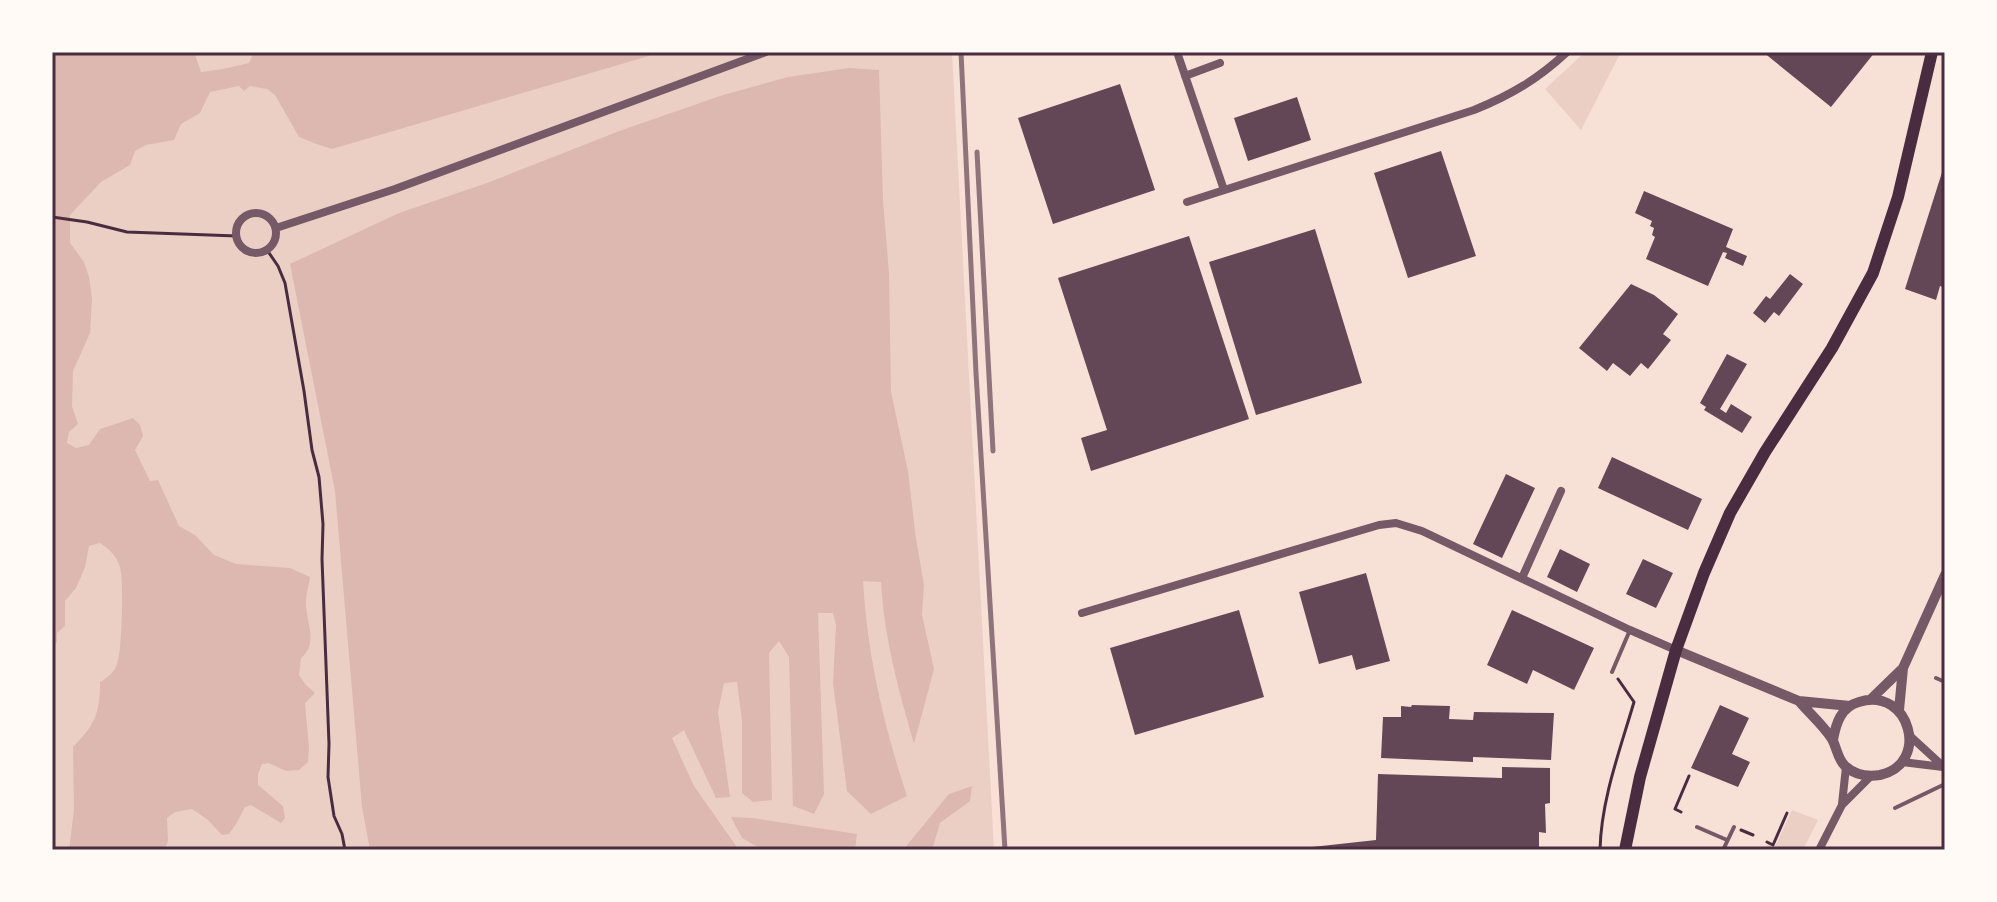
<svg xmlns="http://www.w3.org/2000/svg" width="1997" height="902" font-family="Arial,sans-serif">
<rect width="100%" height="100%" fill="#f7e1d7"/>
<path fill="#ebcfc5" d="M 52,52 L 952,52 L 994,850 L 52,850 Z
M 1585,52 L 1621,52 L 1581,130 L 1545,89 Z
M 1792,810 L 1818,820 L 1803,850 L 1765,850 L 1767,844 L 1775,847 Z"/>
<path fill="#dcb8b0" d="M 52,52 L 194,52 L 201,72 L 223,69 L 249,63 L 254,52 L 651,52 L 649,56 L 332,149 L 314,143 L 299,137 L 275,95 L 267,89 L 250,86 L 244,91 L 239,86 L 210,92 L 200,113 L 181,124 L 174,140 L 146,145 L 135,151 L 130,165 L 101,182 L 70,215 L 70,243 L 84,262 L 89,277 L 92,299 L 90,333 L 73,371 L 72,406 L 78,424 L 69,432 L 67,443 L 76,448 L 89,445 L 100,429 L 133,418 L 140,425 L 143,436 L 135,450 L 150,481 L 158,480 L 179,526 L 195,535 L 214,555 L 236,564 L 290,568 L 310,577 C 309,585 306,594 306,603 C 306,623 319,643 301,658 L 299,675 L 306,685 L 315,693 L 305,703 L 309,747 L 308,762 L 299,770 L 286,771 L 269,763 L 262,764 L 258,774 L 258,785 L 283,806 L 285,818 L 281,823 L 251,805 L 245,807 L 236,824 L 229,834 L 222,835 L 208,820 L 192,809 L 175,812 L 167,818 L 168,841 L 164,850 L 69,850 L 74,810 L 73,747 C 95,725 100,713 100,682 C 108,677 114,673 117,664 C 122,651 124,580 120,567 C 116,555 110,550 100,543 L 89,546 L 85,567 L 76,588 L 65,601 L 65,626 L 57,633 L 57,642 L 52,650 Z
M 849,68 L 879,70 L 883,200 L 889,273 L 891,392 L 908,471 L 916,539 L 924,585 L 922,615 L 934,669 L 914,744 C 899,691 884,638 881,582 L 863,581 C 867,654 884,727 907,796 L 871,814 L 847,791 L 833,683 L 836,625 L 833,613 L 818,613 L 824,794 L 814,814 L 793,806 L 789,657 L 779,641 L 769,653 L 772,800 L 753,802 L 742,793 L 742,721 L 737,682 L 724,683 L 718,712 L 730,797 L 716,798 L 684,730 L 672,738 L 694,786 L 739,850 L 370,850 L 362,807 L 335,491 L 290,264 L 399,213 L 487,183 L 622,130 L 723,95 L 788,77 Z
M 972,786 L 970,801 L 940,823 L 932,850 L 903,850 L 949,794 Z
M 731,817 L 753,818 L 857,834 L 855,850 L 763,850 L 742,838 Z"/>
<path fill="#644757" d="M 1763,52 L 1875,52 L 1831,107 Z
M 1120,84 L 1155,190 L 1053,224 L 1018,118 Z
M 1297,97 L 1311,140 L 1248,161 L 1234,118 Z
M 1441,151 L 1476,256 L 1408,278 L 1374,173 Z
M 1944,166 L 1945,288 L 1940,286 L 1936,300 L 1905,289 Z
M 1644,191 L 1733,229 L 1726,247 L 1747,256 L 1743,266 L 1725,258 L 1727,253 L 1723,252 L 1708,286 L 1646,259 L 1655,237 L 1652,235 L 1654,228 L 1650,226 L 1652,221 L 1635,213 Z
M 1315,229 L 1362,383 L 1256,415 L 1209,262 Z
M 1189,236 L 1249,419 L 1091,471 L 1081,438 L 1107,430 L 1058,278 Z
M 1790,274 L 1803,284 L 1779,316 L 1774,312 L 1765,323 L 1753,313 L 1766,296 L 1770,299 Z
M 1631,284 L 1654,295 L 1678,314 L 1663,334 L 1671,340 L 1648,369 L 1641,363 L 1630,376 L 1613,363 L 1607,371 L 1579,348 Z
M 1727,354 L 1747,364 L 1720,409 L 1726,413 L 1731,404 L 1752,417 L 1742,433 L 1704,410 L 1706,407 L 1700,403 Z
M 1612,457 L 1702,499 L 1688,530 L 1598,488 Z
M 1506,474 L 1535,488 L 1502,558 L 1473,544 Z
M 1560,549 L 1590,564 L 1577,592 L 1547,577 Z
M 1643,559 L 1673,573 L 1656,608 L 1626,594 Z
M 1366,573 L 1390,661 L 1356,670 L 1352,655 L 1319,664 L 1299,592 Z
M 1239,610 L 1264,697 L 1135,735 L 1110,648 Z
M 1512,610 L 1594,648 L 1574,690 L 1533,670 L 1527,684 L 1487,665 Z
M 1412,705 L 1450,706 L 1449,719 L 1473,720 L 1474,712 L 1554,713 L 1551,760 L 1473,757 L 1473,762 L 1381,758 L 1383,717 L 1401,717 L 1401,706 L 1411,707 Z
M 1720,705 L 1749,718 L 1732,754 L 1750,762 L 1738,787 L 1691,768 Z
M 1502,767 L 1550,768 L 1550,803 L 1545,804 L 1546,833 L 1539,832 L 1539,848 L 1522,850 L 1312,850 L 1312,847 L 1376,840 L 1378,774 L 1502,778 Z"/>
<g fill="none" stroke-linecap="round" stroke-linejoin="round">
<path stroke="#4a2c40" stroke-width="3" d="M 52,217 L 87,222 L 127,232 L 237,236
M 267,250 L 278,266 L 285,283 L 304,391 L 312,450 L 319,477 L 323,524 L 322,559 L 329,744 L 328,777 L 334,816 L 342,834 L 345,850
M 1681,812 L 1675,809 L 1689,776
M 1741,830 L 1753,835
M 1767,842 L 1773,845 L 1787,813
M 1600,850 C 1601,800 1620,750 1634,702 L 1618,679"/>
<path stroke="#755966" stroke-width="4" d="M 1612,672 L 1630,630
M 1936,678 L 1945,682
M 1895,808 L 1945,784
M 1697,827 L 1727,840
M 1723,850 L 1734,827"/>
<path stroke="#755966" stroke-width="8" d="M 1177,52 L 1224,190
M 1185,76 L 1220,63
M 1187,202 L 1474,110 C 1511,95 1538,79 1567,52
M236 233a20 20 0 1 1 40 0a20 20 0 1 1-40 0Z
M 276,228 L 395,189 L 766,52
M 1522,578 L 1561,491
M 1082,613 L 1379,525 L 1396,523 L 1422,531 L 1630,630 L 1676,650
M 1910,736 L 1945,768
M 1902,762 L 1943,767
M 1842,804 L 1846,767
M 1819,850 L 1842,805 L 1870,777"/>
<path stroke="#755966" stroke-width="10" d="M 1676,650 L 1799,701 L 1850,706
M 1871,699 L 1903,668
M 1799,701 C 1809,713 1823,725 1832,739 C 1837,748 1837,758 1845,766 C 1855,775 1867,777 1880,775 C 1931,764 1910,686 1859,702 C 1841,707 1836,723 1833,740
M 1899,710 L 1903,668 L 1945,575"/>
<path stroke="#4a2c40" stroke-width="12" d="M 1625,850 L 1640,777 L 1676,650 L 1704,573 L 1730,513 L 1765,452 L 1832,348 L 1873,273 L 1898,197 L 1932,52"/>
<path stroke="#8f747c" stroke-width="5" d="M 961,52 L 976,373 L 1005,850
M 977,152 L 993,451"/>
</g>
<rect width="1997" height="902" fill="none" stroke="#fffaf5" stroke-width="108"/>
<rect x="54" y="54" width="1889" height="794" fill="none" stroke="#4a2c40" stroke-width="3"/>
</svg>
